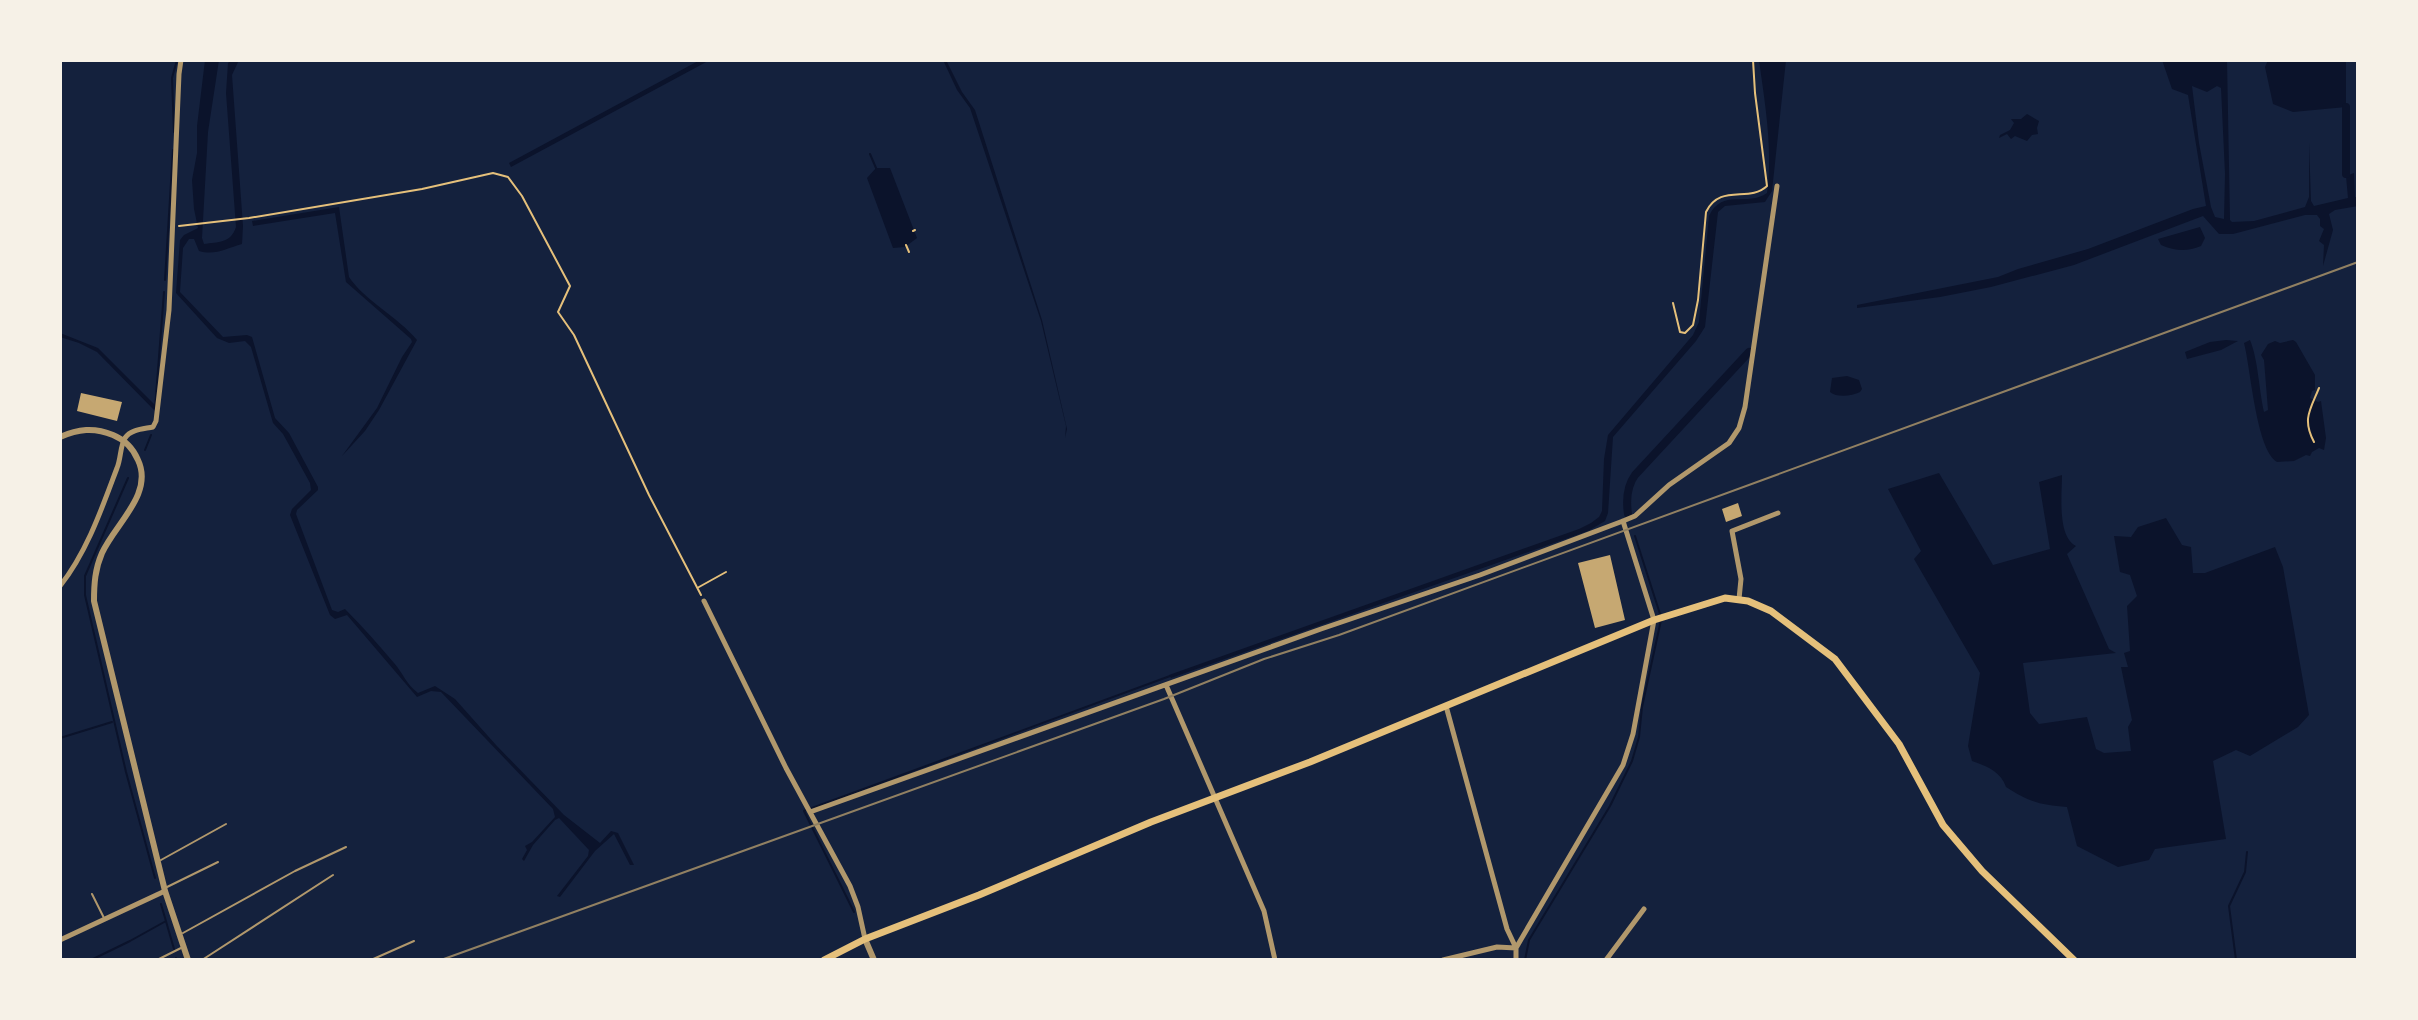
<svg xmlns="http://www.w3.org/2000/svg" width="2418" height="1020" font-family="'Work Sans',sans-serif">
<rect width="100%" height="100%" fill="#14213d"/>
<path fill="#0b132b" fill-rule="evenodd" d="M 205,60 L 219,60 L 208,132 L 202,238 L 204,244 C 218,242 231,243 236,227 L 226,93 L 228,63 L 231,60 L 239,60 L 232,75 L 243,226 L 242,244 C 227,248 215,256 199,251 L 194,239 L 189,239 L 183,248 L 180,292 L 223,337 L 247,335 L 252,337 L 275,418 L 289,433 L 318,487 L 318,490 L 297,510 L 296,514 L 332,610 L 338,612 L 345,609 C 362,626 378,644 394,663 C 403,673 406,684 418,693 L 435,686 L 455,699 L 496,745 L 564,815 L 600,843 L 611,831 L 618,833 L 634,865 L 630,865 L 614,834 L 595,851 L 560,897 L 557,896 L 588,856 L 589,850 L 559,818 L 555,820 L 533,845 L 524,861 L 522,859 L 527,850 L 525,846 L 532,842 L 555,817 L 553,809 L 441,692 L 431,691 L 417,697 L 347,615 L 335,619 L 330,615 L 290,515 L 292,509 L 311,490 L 310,483 L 283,434 L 273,423 L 251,347 L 245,341 L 229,343 L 217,338 L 176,293 L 180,240 L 184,235 L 198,228 L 194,209 L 192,180 L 197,153 L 197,126 Z
M 700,60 L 710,60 L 511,167 L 509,163 Z
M 943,60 L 946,60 L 962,92 L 975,110 L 1042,320 L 1067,429 L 1065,438 L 1066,426 L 1041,321 L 970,108 L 957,90 Z
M 1759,60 L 1786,60 L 1772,191 L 1765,202 L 1725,206 L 1718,212 L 1705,327 L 1696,341 L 1613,437 L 1608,513 L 1605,521 L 1588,531 L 1171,678 L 1169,675 L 1579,529 L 1591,523 L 1599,517 L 1602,511 L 1604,459 L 1608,435 L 1693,335 L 1699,322 L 1709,216 C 1722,188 1748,207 1767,193 C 1773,149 1765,104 1759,60 Z
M 2162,60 L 2227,60 L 2230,220 L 2232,222 L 2254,221 L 2305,207 L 2309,197 L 2309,143 L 2311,201 L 2314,206 L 2348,198 L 2346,176 L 2354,173 L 2355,197 L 2358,197 L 2358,206 L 2335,210 L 2329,214 L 2333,230 L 2323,266 L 2324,245 L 2319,241 L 2324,229 L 2320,226 L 2320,219 L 2317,215 L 2305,215 L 2233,234 L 2219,234 L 2203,216 L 2074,265 L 1991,287 L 1940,297 L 1857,308 L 1857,305 L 1998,277 L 2018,269 L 2088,249 L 2193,209 L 2206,206 L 2188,95 L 2172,89 ZM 2192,86 L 2207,92 L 2217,86 L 2221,88 L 2225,174 L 2224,219 L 2215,217 L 2211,207 L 2199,143 Z
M 2268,60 L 2346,60 L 2346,107 L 2293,112 L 2273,104 L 2265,67 Z
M 2027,114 L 2039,121 L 2037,128 L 2038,134 L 2032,135 L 2027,141 L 2015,136 L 2011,139 L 2007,134 L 1999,138 L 2000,135 L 2010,130 L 2014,123 L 2011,119 L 2021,119 Z
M 876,168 L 890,168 L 917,238 L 905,247 L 893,248 L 867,178 Z
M 339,207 L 349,277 C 364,300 398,317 417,340 L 379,410 L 365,431 L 342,456 L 377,408 L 402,357 L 412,342 L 411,339 L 346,282 L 335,213 L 253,226 L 252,221 Z
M 2200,227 L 2205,238 L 2201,246 C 2187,252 2175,251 2161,245 L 2158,239 Z
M 60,333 L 98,348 L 155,405 L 155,411 L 97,352 L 79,343 L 60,337 Z
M 2226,340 L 2238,341 L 2221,350 L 2187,359 L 2185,352 L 2210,342 Z
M 2250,340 C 2258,359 2259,390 2264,412 L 2268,410 L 2264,360 L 2261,355 L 2268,344 L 2275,341 L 2280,343 L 2293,340 L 2296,342 L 2315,375 L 2315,390 L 2312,391 L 2310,398 L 2318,402 L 2321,401 L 2326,438 L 2324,450 L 2319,448 L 2312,452 L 2310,456 L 2306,455 L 2294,461 L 2277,462 C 2256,449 2251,370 2244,343 Z
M 1847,376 L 1859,380 L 1862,389 L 1860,392 C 1852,396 1837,398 1830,392 L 1832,378 Z
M 1939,473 L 1993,565 L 2050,549 L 2039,482 L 2062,475 C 2062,495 2057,536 2076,546 L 2067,554 L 2109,649 L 2116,653 L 2023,663 L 2030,713 L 2039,724 L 2087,717 L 2096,749 L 2104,753 L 2131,751 L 2128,727 L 2132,720 L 2121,667 L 2128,667 L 2124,653 L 2130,651 L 2127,606 L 2137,596 L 2130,575 L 2120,572 L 2114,536 L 2131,537 L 2138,527 L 2166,518 L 2182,545 L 2191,547 L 2193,573 L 2205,573 L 2275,547 L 2283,567 L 2309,715 L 2298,727 L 2250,756 L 2236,750 L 2213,761 L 2226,839 L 2155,849 L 2149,860 L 2118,867 L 2077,846 L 2067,807 C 2041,805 2029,802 2006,787 C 2001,772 1987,766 1972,761 L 1968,746 L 1980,673 L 1914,559 L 1921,551 L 1888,489 Z"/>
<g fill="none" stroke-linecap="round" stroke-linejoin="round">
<path stroke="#0b132b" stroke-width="2" d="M 174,132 L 172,78 L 177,60
M 870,154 L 876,168
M 165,280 L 173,150
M 155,409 L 164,292
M 145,450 L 151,435
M 128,478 L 85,576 L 85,595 L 126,772 L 155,878
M 1635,536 L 1660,614
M 60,738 L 112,722
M 812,808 L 1170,676
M 806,810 L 804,811 L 854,912
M 161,904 L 174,949
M 176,958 L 177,960
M 91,960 L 130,941 L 166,921
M 1525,960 L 1529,940 L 1610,806 L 1632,761 L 1639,737 L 1642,707 L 1661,620
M 2236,960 L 2229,906 L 2245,872 L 2247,852"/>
<path stroke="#0b132b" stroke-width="8" d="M 2346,174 L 2346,107
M 1628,514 C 1626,500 1627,486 1635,475 L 1749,352"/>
</g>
<path fill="#c6a872" d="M 81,393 L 122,402 L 117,421 L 77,411 Z
M 1738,503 L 1742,516 L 1726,522 L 1722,509 Z
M 1610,555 L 1625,620 L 1595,628 L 1578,563 Z"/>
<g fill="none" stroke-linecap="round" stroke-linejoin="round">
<path stroke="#e5c07b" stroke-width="2" d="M 179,226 L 249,218 L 422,189 L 493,173 L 508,177 L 522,196 L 570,286 L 558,312 L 574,335 L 649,495 L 701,595
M 913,231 L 915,230
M 906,245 L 909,252
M 1673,303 L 1680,332 L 1685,333 L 1693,325 L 1698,300 L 1706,212 C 1720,183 1749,203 1767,186 L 1755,93 L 1753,60
M 2314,442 C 2302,419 2310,410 2319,388
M 699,587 L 726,572"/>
<path stroke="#b1986c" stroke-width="2" d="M 161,860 L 226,824
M 165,888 L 218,862
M 92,894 L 104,918
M 183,933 L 295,871 L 346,847
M 157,960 L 181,948
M 202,960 L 333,875
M 371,960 L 414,941"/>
<path stroke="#b1986c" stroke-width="5" d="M 60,586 C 87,552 102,508 117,468 C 121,459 120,446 125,438 C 131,429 144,429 153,427 L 156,421 L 169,310 L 179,74 L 181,60
M 1739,599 L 1741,579 L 1732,531 L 1778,513
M 704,601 L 786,768 L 850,886 L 858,907 L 865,939
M 1166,685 L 1264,911 L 1275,960
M 1446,706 L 1507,929 L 1516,948 L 1516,960
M 810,812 L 1321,629 L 1480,575 L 1623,521 L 1635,516 L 1669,485 L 1729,443 L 1739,428 L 1745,407 L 1777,186
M 60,940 L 165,891
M 1443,960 L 1497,947 L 1516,948 L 1623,765 L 1633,734 L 1654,620 L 1623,521
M 1606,960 L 1644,909"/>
<path stroke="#b1986c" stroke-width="6" d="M 60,437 C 78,429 94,427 113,435 C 125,440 133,448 138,460 C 154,494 115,524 102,553 C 95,569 94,584 94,601 L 165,891 L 188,960
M 865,939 L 874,960"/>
<path stroke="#e5c07b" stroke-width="7" d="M 824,960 L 865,939 L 979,895 L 1151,822 L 1310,762 L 1654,620 L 1725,598 L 1748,601 L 1771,611 L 1835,659 L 1899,744 L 1943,825 L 1982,871 L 2074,960"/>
<path stroke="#918062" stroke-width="2" d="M 441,960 L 1164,699 L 1264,659 L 1339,635 L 2358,262"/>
</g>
<rect width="2418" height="1020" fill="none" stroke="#f6f1e7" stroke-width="124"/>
</svg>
